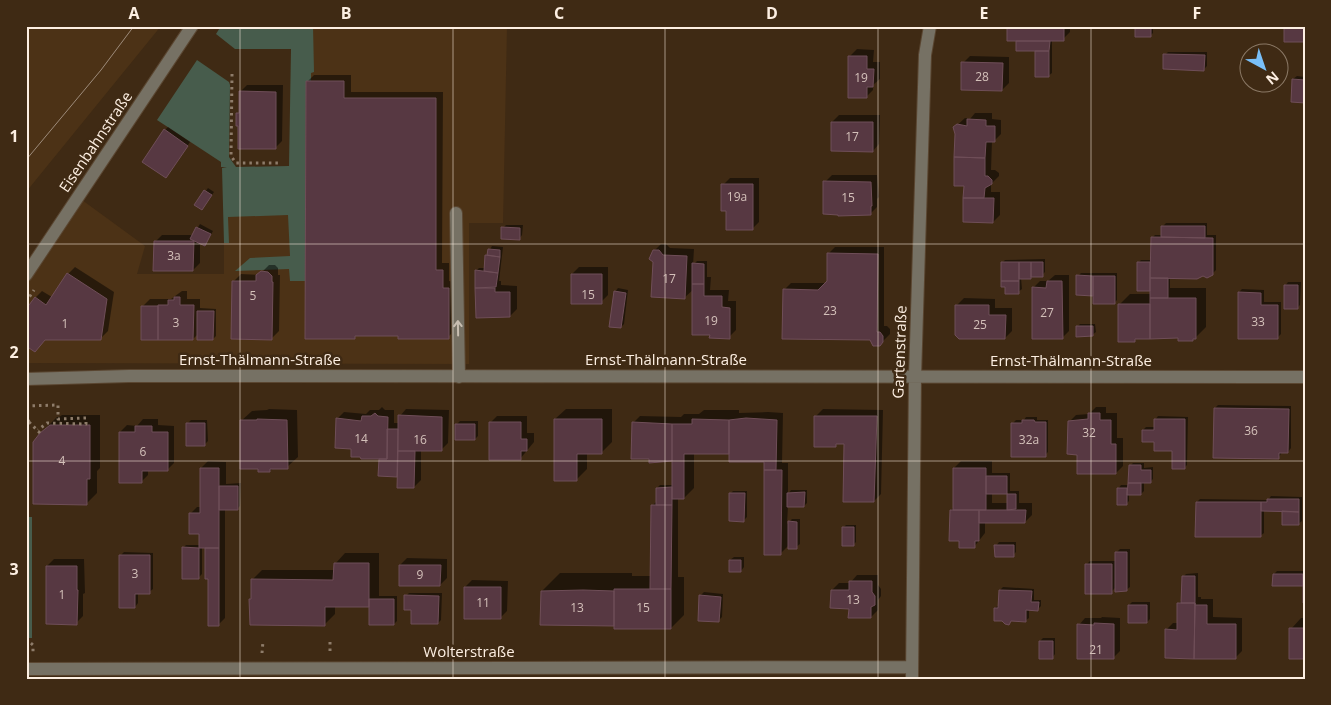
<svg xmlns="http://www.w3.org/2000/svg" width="1331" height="705" font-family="'Open Sans',sans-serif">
<rect width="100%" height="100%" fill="#3f2a14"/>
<path fill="#4c3216" d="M 26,26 L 161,26 L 26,192 Z
M 313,26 L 507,26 L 503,223 L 469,223 L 469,364 L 26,363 L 26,285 L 82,200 L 145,246 L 137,274 L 224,274 L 224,217 L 290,166 L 291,49 L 313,48 Z"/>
<path fill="#475c4c" d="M 221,26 L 313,26 L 314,72 L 311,73 L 311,81 L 306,82 L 305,281 L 290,281 L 289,269 L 235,271 L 250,258 L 290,256 L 288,215 L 228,217 L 229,243 L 224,243 L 222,168 L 227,167 L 221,167 L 221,162 L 157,120 L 197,60 L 229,82 L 230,85 L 229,157 L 236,167 L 289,166 L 291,49 L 235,49 L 216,34 Z
M 26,517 L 32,517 L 32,638 L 26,638 Z"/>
<path fill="#0007" fill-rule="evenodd" d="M 1008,26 L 1070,26 L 1070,32 L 1063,39 L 1052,39 L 1052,73 L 1048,76 L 1036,49 L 1019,40 Z
M 1136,26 L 1153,26 L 1153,33 L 1150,36 Z
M 857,49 L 874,50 L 873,62 L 880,62 L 880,79 L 873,85 L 873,90 L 866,97 L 850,56 Z
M 1168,52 L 1207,52 L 1207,66 L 1204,69 L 1165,55 Z
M 970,56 L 1009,57 L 1009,83 L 1002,90 L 963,63 Z
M 314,75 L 351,75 L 351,92 L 443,92 L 442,263 L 449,263 L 449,281 L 455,282 L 455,330 L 448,337 L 399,335 L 357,335 L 354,337 L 307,82 Z
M 1297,76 L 1305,77 L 1305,102 L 1293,79 Z
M 247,85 L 283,85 L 282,141 L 275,148 L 238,114 L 240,112 L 240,92 Z
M 975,113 L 992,113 L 992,119 L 1001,120 L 1001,134 L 994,141 L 992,141 L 991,170 L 995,170 L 999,173 L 999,176 L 991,184 L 991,192 L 1000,192 L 1000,215 L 993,222 L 965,185 L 954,128 L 965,118 L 970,119 Z
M 839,115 L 880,115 L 879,144 L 873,151 L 832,122 Z
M 168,127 L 190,142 L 169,173 L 165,130 Z
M 832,175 L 877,175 L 879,197 L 877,199 L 877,207 L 870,214 L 825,182 Z
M 730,178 L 759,178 L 759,222 L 752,229 L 723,185 Z
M 208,188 L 214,192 L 205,205 L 196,205 Z
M 1166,223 L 1207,223 L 1207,235 L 1216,235 L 1216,270 L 1212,274 L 1170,277 L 1170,288 L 1206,288 L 1206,327 L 1193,340 L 1179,337 L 1138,337 L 1134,341 L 1120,304 L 1130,294 L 1151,294 L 1138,263 L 1141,260 L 1151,260 L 1152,238 L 1155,235 L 1163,235 L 1163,226 Z
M 200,224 L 213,231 L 205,245 L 200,243 L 200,263 L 193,270 L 155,242 L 162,235 L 193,235 Z
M 506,225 L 523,225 L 522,235 L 519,239 L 503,228 Z
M 661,244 L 666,244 L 670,248 L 694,249 L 693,265 L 697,261 L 707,261 L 707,277 L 711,277 L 710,290 L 729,290 L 728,301 L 736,301 L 736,330 L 729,337 L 694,289 L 684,298 L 654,251 Z
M 492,246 L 503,247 L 499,281 L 501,281 L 501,285 L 517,286 L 517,309 L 510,316 L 477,317 L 476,271 L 479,268 L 486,268 L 487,255 Z
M 835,247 L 884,247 L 884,326 L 887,326 L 890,329 L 890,334 L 879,345 L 784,290 L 791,283 L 826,283 L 828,282 L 828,254 Z
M 1045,259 L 1045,272 L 1042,275 L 1021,278 L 1022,289 L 1018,292 L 1002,263 L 1005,260 Z
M 269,265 L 275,265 L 278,268 L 278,275 L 280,275 L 279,331 L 272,338 L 234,281 L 241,274 L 259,275 Z
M 75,267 L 114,292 L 108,331 L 100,339 L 46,339 L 35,298 L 42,291 L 52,297 L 68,274 Z
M 579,267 L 608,267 L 608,295 L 601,302 L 572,274 Z
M 1081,273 L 1117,273 L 1117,300 L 1114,303 L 1094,294 L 1078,276 Z
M 1055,275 L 1069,275 L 1069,331 L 1062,338 L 1033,288 L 1040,281 L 1048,281 Z
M 1288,282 L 1301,282 L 1300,305 L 1297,308 L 1285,286 Z
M 618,288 L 628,290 L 624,324 L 621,327 L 615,292 Z
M 1242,289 L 1264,290 L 1264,302 L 1281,302 L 1281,334 L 1278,337 L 1239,292 Z
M 182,291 L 187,291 L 187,299 L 200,299 L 200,308 L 216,309 L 216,336 L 213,339 L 198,334 L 193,339 L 143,306 L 150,299 L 171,299 Z
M 964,298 L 995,299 L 995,308 L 1012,308 L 1012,331 L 1005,338 L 957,305 Z
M 1080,324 L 1095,324 L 1096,332 L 1092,335 L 1077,327 Z
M 1218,405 L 1291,406 L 1291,448 L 1288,452 L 1282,452 L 1279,457 L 1215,408 Z
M 382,407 L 385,410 L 394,410 L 394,423 L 400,423 L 400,416 L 406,409 L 449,410 L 448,443 L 441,450 L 421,450 L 421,480 L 414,487 L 398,475 L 379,475 L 380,458 L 352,448 L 337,419 L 344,412 L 366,414 L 370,410 L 379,410 Z
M 1096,407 L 1106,407 L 1106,413 L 1117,413 L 1117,438 L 1123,438 L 1123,466 L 1116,473 L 1078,453 L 1069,422 L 1076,415 L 1089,414 Z
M 269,409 L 297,410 L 298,457 L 287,467 L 273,468 L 270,471 L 241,421 L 252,411 L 267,410 Z
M 566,409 L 612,409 L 612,442 L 601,453 L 587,452 L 587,469 L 577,479 L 555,419 Z
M 823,409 L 883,410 L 881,494 L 874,501 L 845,443 L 838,443 L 835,446 L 816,416 Z
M 704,410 L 739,410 L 739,413 L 768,412 L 783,413 L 782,463 L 788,463 L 788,494 L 791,490 L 807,490 L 807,503 L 804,506 L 788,506 L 787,524 L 792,519 L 800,519 L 800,544 L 796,547 L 789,545 L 780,554 L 766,460 L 730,451 L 694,452 L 694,488 L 684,498 L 678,498 L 678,577 L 684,577 L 684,615 L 671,628 L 615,623 L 542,591 L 560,573 L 632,573 L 632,576 L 652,576 L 652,506 L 657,501 L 657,488 L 660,485 L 673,485 L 673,460 L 650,457 L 633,423 L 640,416 L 681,417 L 684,414 L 699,414 Z
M 62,415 L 100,415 L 100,468 L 97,471 L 97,493 L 87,503 L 36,438 L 57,417 L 59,417 Z
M 497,416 L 527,416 L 527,433 L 534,433 L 534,442 L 520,459 L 490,423 Z
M 1158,416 L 1188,417 L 1187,465 L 1184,468 L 1173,449 L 1155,441 L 1143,430 L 1146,427 L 1155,427 L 1155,420 Z
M 1026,417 L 1037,417 L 1037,420 L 1048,420 L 1048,452 L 1045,455 L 1013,423 L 1016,420 L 1024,420 Z
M 143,419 L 158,419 L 158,425 L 174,426 L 174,463 L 167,470 L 148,470 L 148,475 L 141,482 L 120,432 L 127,425 L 137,426 Z
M 191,420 L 207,420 L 208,441 L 205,444 L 188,423 Z
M 460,421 L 478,421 L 478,436 L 475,439 L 457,424 Z
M 208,461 L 226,462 L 226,484 L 241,483 L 240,506 L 237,509 L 225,509 L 225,618 L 218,625 L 209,578 L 207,546 L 202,546 L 202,574 L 199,577 L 183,548 L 186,545 L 201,545 L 201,532 L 190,514 L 197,507 L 201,507 L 201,468 Z
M 961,461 L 992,461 L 992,473 L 1010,473 L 1010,491 L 1019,491 L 1019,503 L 1032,503 L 1032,515 L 1025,522 L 985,522 L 985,533 L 974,547 L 960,540 L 951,510 L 954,507 L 954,468 ZM 992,493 L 1008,493 L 1008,503 L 992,503 Z
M 1133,463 L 1144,463 L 1144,468 L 1153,467 L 1153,479 L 1150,482 L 1144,482 L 1144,491 L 1141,494 L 1129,494 L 1129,501 L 1126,504 L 1118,489 L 1121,485 L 1130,485 L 1130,466 Z
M 733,491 L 747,491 L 747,517 L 744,520 L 730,494 Z
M 1271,496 L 1302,497 L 1302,521 L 1298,524 L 1283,510 L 1264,510 L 1264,533 L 1260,536 L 1197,502 L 1200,499 L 1268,500 Z
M 846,525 L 856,525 L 856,542 L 853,545 L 843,528 Z
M 999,542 L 1016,542 L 1016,552 L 1013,555 L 996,546 Z
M 1120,549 L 1130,549 L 1130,587 L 1126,590 L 1116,587 L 1111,592 L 1087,564 L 1090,561 L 1116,561 L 1116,553 Z
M 124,552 L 153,553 L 153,589 L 149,592 L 138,592 L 138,603 L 135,607 L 120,556 Z
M 345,553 L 379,553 L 379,596 L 397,596 L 397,621 L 394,624 L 370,606 L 335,606 L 335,614 L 324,625 L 250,599 L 252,598 L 252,580 L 262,570 L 335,570 L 335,564 Z
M 734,557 L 744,557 L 744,567 L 741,571 L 730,560 Z
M 407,558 L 447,559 L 447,578 L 440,585 L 400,565 Z
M 54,559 L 84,559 L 85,593 L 83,594 L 83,616 L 76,623 L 47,566 Z
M 1277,571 L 1305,571 L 1305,602 L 1304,584 L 1274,574 Z
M 1198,573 L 1198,597 L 1201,597 L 1201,599 L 1213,599 L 1213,617 L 1242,618 L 1242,651 L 1235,658 L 1166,657 L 1166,630 L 1173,623 L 1178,623 L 1178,604 L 1182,600 L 1183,577 L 1186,574 Z
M 857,575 L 878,575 L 878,585 L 881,589 L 881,596 L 878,600 L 878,610 L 871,617 L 850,608 L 832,590 L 839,583 L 850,583 Z
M 472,580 L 508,581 L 507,611 L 500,618 L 465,587 Z
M 1003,587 L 1034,589 L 1034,600 L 1041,600 L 1041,606 L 1038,609 L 1029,609 L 1029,618 L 1025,621 L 995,608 L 999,605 L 1000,590 Z
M 704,592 L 723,594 L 722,617 L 718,621 L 700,596 Z
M 409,593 L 442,593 L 441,620 L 438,623 L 412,609 L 406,596 Z
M 1132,602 L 1150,602 L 1150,619 L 1147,622 L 1129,605 Z
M 1102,617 L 1120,618 L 1120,651 L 1113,658 L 1079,625 L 1085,618 L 1101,618 Z
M 1301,618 L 1305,618 L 1305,658 L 1291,629 Z
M 1043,638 L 1055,638 L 1055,654 L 1052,658 L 1040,641 Z"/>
<path fill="#573842" stroke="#6f4e58" d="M 1007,26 L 1064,27 L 1064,41 L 1007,41 Z
M 1135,26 L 1151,26 L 1151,37 L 1135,37 Z
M 1284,26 L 1305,26 L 1305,42 L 1284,42 Z
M 1016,41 L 1050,41 L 1049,51 L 1016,51 Z
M 1035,51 L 1049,51 L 1049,77 L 1035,77 Z
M 1163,54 L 1205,55 L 1204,71 L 1163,69 Z
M 848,56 L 867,56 L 867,69 L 874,69 L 873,87 L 867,87 L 867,98 L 848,98 Z
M 961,62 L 1003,63 L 1002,91 L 961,90 Z
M 1292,79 L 1305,80 L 1305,103 L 1291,102 Z
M 306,81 L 344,81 L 344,98 L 436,98 L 436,270 L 443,270 L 443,288 L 449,288 L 449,339 L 398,339 L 398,336 L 355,336 L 355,339 L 305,339 Z
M 239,91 L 276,92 L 276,149 L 238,149 L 238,126 L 236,126 L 236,113 L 239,113 Z
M 967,119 L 986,120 L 986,126 L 995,126 L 995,142 L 986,142 L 985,158 L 954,157 L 955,134 L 953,127 L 957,124 L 967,126 Z
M 831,122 L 873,122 L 873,152 L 831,151 Z
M 164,129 L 188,146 L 166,178 L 142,162 Z
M 954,157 L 985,158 L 985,176 L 988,176 L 992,180 L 992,184 L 985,188 L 984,198 L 963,198 L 964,186 L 954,186 Z
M 823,181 L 871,182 L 872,206 L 871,206 L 871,215 L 838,216 L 838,215 L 823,214 Z
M 721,184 L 753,184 L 753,230 L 726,230 L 726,211 L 721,211 Z
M 204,190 L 212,195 L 202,210 L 194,205 Z
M 963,198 L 994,198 L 993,223 L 963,222 Z
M 1161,226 L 1205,226 L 1205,238 L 1161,237 Z
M 196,227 L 211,234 L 205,246 L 190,239 Z
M 501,227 L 520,228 L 520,240 L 501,239 Z
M 1151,237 L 1213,238 L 1213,275 L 1207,278 L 1203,276 L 1197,279 L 1150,278 Z
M 154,241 L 194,241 L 193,271 L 153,271 Z
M 488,249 L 500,250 L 500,257 L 487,255 Z
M 653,250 L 659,250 L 663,255 L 687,256 L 685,299 L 651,297 L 653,262 L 649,259 Z
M 827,253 L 878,254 L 877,332 L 880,332 L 883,336 L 883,342 L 880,346 L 873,346 L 870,340 L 782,339 L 783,289 L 818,290 L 827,281 Z
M 485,255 L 500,257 L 498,273 L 484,271 Z
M 1001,262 L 1019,262 L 1019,281 L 1001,281 Z
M 1019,262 L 1031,262 L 1031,279 L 1019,279 Z
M 1031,262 L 1043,262 L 1043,277 L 1031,277 Z
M 1137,262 L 1150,262 L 1150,291 L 1137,291 Z
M 692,263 L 704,264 L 704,284 L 692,284 Z
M 475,270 L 498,273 L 496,287 L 475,288 Z
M 261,271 L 268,272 L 272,276 L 272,282 L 273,282 L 272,340 L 231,339 L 232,281 L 256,281 L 256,275 Z
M 67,273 L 107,299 L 101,340 L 45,340 L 35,352 L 26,346 L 26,309 L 35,297 L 46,305 Z
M 571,274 L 602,274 L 602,304 L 571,304 Z
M 1076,275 L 1093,276 L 1093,296 L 1076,295 Z
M 1093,276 L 1115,276 L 1115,304 L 1093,304 Z
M 1150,278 L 1168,278 L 1168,298 L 1150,298 Z
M 1001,281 L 1019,281 L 1019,294 L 1005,294 L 1005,287 L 1001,287 Z
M 1047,281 L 1062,281 L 1063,339 L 1032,339 L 1032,287 L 1046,288 Z
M 692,284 L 704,284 L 704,296 L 722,296 L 722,307 L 730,308 L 730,339 L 709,338 L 710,335 L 692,335 Z
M 1284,285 L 1298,285 L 1298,309 L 1284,309 Z
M 475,288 L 495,288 L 495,292 L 510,292 L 510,317 L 476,318 Z
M 614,291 L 626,293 L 621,328 L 609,327 Z
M 1238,292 L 1261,293 L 1261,305 L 1278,305 L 1278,339 L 1238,339 Z
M 174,297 L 180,297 L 180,305 L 194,305 L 193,340 L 158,340 L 158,305 L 168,305 L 168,300 L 174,300 Z
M 1150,298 L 1196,298 L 1196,339 L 1193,339 L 1193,341 L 1178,341 L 1178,338 L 1150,339 Z
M 1118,304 L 1150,304 L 1150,339 L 1135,339 L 1135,342 L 1118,342 Z
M 955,305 L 989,305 L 989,315 L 1006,315 L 1005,339 L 959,339 L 955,335 Z
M 141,306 L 158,306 L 158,340 L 141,340 Z
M 197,311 L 214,311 L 213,340 L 197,340 Z
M 1076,326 L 1093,326 L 1093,336 L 1076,337 Z
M 1214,408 L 1289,409 L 1288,453 L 1279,453 L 1279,459 L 1213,458 Z
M 375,413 L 378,416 L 388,417 L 387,459 L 361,459 L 360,457 L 351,457 L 351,449 L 335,448 L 336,418 L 361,421 L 362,416 L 371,416 Z
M 1088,413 L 1100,413 L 1100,420 L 1111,420 L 1111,444 L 1116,444 L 1116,474 L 1077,474 L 1077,455 L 1067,454 L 1068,421 L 1088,419 Z
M 398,415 L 442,417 L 442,451 L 398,451 Z
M 814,416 L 877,416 L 874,502 L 843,502 L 844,444 L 836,444 L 836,447 L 814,447 Z
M 746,418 L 777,420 L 776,470 L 764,470 L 764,462 L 729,462 L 729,420 Z
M 257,419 L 287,420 L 288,469 L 270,469 L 270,472 L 258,472 L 258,469 L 240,469 L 240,420 L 257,420 Z
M 554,419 L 602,419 L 602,454 L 577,454 L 577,481 L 554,481 Z
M 692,419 L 729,420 L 729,454 L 684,454 L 684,499 L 672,499 L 672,424 L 692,424 Z
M 1154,419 L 1185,419 L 1185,469 L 1172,469 L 1172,451 L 1154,451 L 1154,442 L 1142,442 L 1142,430 L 1154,430 Z
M 1022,420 L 1034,420 L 1035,422 L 1046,422 L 1046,457 L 1011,457 L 1011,423 L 1022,423 Z
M 489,422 L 521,422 L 521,439 L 527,439 L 527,451 L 521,451 L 521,460 L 489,460 Z
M 632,422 L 672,424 L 672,461 L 649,463 L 649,459 L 631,459 Z
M 186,423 L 205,423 L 205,446 L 186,446 Z
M 455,424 L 475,424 L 475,440 L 455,440 Z
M 50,425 L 90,425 L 90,479 L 87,479 L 87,505 L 33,504 L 33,442 L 40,433 Z
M 135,426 L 152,426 L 152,432 L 168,432 L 168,471 L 142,471 L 142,483 L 119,483 L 119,432 L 135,432 Z
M 387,429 L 398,429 L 397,477 L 378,476 L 379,459 L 387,459 Z
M 398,451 L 415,451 L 414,488 L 397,488 Z
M 1129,465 L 1141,465 L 1141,470 L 1151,470 L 1151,483 L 1128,483 Z
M 200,468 L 219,468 L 219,548 L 199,548 L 199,534 L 189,534 L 189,513 L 200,513 Z
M 953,468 L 986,468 L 986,510 L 953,510 Z
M 764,470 L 782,470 L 781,555 L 764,555 Z
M 986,476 L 1007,476 L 1007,494 L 986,494 Z
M 1128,483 L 1141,483 L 1141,495 L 1127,495 Z
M 219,486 L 238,486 L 238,510 L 219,510 Z
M 672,487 L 672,505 L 656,505 L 656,488 Z
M 1117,488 L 1127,488 L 1127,505 L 1117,505 Z
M 805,492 L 804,507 L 787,507 L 787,493 Z
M 729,493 L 745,493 L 744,522 L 729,521 Z
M 1007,494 L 1016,494 L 1016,509 L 1007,510 Z
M 1267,499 L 1299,499 L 1299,512 L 1261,511 L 1261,502 L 1267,502 Z
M 1196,502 L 1261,502 L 1261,537 L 1195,537 Z
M 651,505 L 672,505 L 671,589 L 650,589 Z
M 950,510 L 979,510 L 979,541 L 975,541 L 975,548 L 959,548 L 959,541 L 949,541 Z
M 979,510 L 1026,510 L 1025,523 L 979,523 Z
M 1282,511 L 1299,512 L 1299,525 L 1282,525 Z
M 788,521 L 797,522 L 797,549 L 788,549 Z
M 842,527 L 854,527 L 854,546 L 842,546 Z
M 994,545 L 1014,545 L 1014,557 L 995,557 Z
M 182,547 L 199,548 L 199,579 L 182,579 Z
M 205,548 L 219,548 L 219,626 L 208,626 L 208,579 L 205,579 Z
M 1115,552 L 1127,552 L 1127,591 L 1115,592 Z
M 119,555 L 150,555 L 150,594 L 135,594 L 135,608 L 119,608 Z
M 729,560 L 741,560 L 741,572 L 729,572 Z
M 334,563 L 369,563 L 369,607 L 325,607 L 325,626 L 250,625 L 249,599 L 251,599 L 251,579 L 333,580 Z
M 1085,564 L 1112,564 L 1112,594 L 1085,594 Z
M 399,565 L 441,565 L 440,586 L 399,586 Z
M 46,566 L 77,566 L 77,590 L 78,590 L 77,625 L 46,624 Z
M 1273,574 L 1303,574 L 1303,586 L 1272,586 Z
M 1303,574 L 1305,574 L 1305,603 L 1303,603 Z
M 1182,576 L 1195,576 L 1195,605 L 1195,603 L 1181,603 Z
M 849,581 L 872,581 L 872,592 L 875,596 L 875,605 L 871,607 L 871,618 L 848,618 L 849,609 L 830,608 L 831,590 L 849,590 Z
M 464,587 L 501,587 L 501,619 L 464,619 Z
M 614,589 L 671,589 L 671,629 L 614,629 Z
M 583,590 L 614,591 L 614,626 L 540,625 L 541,591 Z
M 999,590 L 1032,591 L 1031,602 L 1039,602 L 1038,611 L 1026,610 L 1026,622 L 1011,621 L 1009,625 L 1005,624 L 1002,621 L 994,621 L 994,608 L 998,608 Z
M 404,595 L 439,596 L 438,624 L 411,624 L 411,610 L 404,610 Z
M 699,595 L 721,597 L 719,622 L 698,621 Z
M 369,599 L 394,599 L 394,625 L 369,625 Z
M 1177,603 L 1195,603 L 1194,659 L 1165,658 L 1165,629 L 1177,630 Z
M 1128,605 L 1147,605 L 1147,623 L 1128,623 Z
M 1195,605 L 1207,605 L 1207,624 L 1236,624 L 1236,659 L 1194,659 Z
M 1094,623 L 1114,624 L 1114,659 L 1077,659 L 1077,624 L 1094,625 Z
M 1304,623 L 1305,659 L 1289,659 L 1289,628 L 1304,628 Z
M 1039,641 L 1053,641 L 1053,659 L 1039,659 Z"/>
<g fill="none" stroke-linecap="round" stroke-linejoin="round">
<g stroke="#5a4631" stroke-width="14">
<path id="minor" d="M 456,213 L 459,377
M 26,275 L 192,26
M 26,379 L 129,376 L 227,376 L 1305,377
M 26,669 L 911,667
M 912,679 L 915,377 L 925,55 L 930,26"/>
</g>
<path stroke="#8e7c6a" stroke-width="3" stroke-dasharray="2.5 4" stroke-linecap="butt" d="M 232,74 L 231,156 L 236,163 L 278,163
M 26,302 L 34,290
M 26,406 L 58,405 L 58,419 L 86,418 L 86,424 L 47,423 L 38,430
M 26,414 L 29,422 L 26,425
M 29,422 L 40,433
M 26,639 L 33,645 L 33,653
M 330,651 L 330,641
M 262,653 L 263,641"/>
<use href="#minor" stroke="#767164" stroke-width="12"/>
<path stroke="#9d8b7a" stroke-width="1" d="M 26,160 L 101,70 L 134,26"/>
</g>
<defs><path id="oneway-shaft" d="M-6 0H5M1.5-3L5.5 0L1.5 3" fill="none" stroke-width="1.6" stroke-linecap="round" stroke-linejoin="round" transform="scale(1.25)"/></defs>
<use stroke="#c7bdb0" href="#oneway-shaft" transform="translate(458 328) rotate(-91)"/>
<path fill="none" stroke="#fdefe2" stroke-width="1" stroke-opacity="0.55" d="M 240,26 L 240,679M 453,26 L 453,679M 665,26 L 665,679M 878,26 L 878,679M 1091,26 L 1091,679M 26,244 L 1305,244M 26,461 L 1305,461"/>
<g text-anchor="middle" stroke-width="5" stroke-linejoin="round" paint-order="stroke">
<g font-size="12" fill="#d4c1ba">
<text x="982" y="81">28</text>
<text x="861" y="82">19</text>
<text x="852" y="141">17</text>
<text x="737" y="201">19a</text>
<text x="848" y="202">15</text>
<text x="174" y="260">3a</text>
<text x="669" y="283">17</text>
<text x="588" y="299">15</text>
<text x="253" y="300">5</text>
<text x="830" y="315">23</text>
<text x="1047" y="317">27</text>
<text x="711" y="325">19</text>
<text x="1258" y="326">33</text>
<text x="176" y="327">3</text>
<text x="65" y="328">1</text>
<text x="980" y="329">25</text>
<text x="1251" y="435">36</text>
<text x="1089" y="437">32</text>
<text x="361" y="443">14</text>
<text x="420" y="444">16</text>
<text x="1029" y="444">32a</text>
<text x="143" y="456">6</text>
<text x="62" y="465">4</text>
<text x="135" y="578">3</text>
<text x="420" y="579">9</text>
<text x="62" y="599">1</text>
<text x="853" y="604">13</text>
<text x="483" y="607">11</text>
<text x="577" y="612">13</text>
<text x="643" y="612">15</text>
<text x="1096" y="654">21</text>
</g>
<g font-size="15" fill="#fdefe2" stroke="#3f2a14">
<text transform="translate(96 142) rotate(-56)" y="5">Eisenbahnstraße</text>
<text transform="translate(900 352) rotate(-88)" y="5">Gartenstraße</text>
<text x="260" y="365">Ernst-Thälmann-Straße</text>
<text x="666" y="365">Ernst-Thälmann-Straße</text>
<text x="1071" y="366">Ernst-Thälmann-Straße</text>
<text x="469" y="657">Wolterstraße</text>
</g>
</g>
<rect width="1331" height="705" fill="none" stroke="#3f2a14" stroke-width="55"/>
<g transform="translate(1264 68) rotate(140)"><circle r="24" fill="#3f2a14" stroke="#8b7966"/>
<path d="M0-4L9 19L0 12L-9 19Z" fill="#79bff8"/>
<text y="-8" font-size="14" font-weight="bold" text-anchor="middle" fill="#fdefe2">N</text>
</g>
<rect x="28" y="28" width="1276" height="650" fill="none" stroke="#fdefe2" stroke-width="2"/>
<g font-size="16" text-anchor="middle" font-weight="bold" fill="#fdefe2">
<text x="134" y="19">A</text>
<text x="346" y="19">B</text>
<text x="559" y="19">C</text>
<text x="772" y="19">D</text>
<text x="984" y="19">E</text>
<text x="1197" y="19">F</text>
<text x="14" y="142">1</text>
<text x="14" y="358">2</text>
<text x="14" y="575">3</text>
</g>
</svg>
